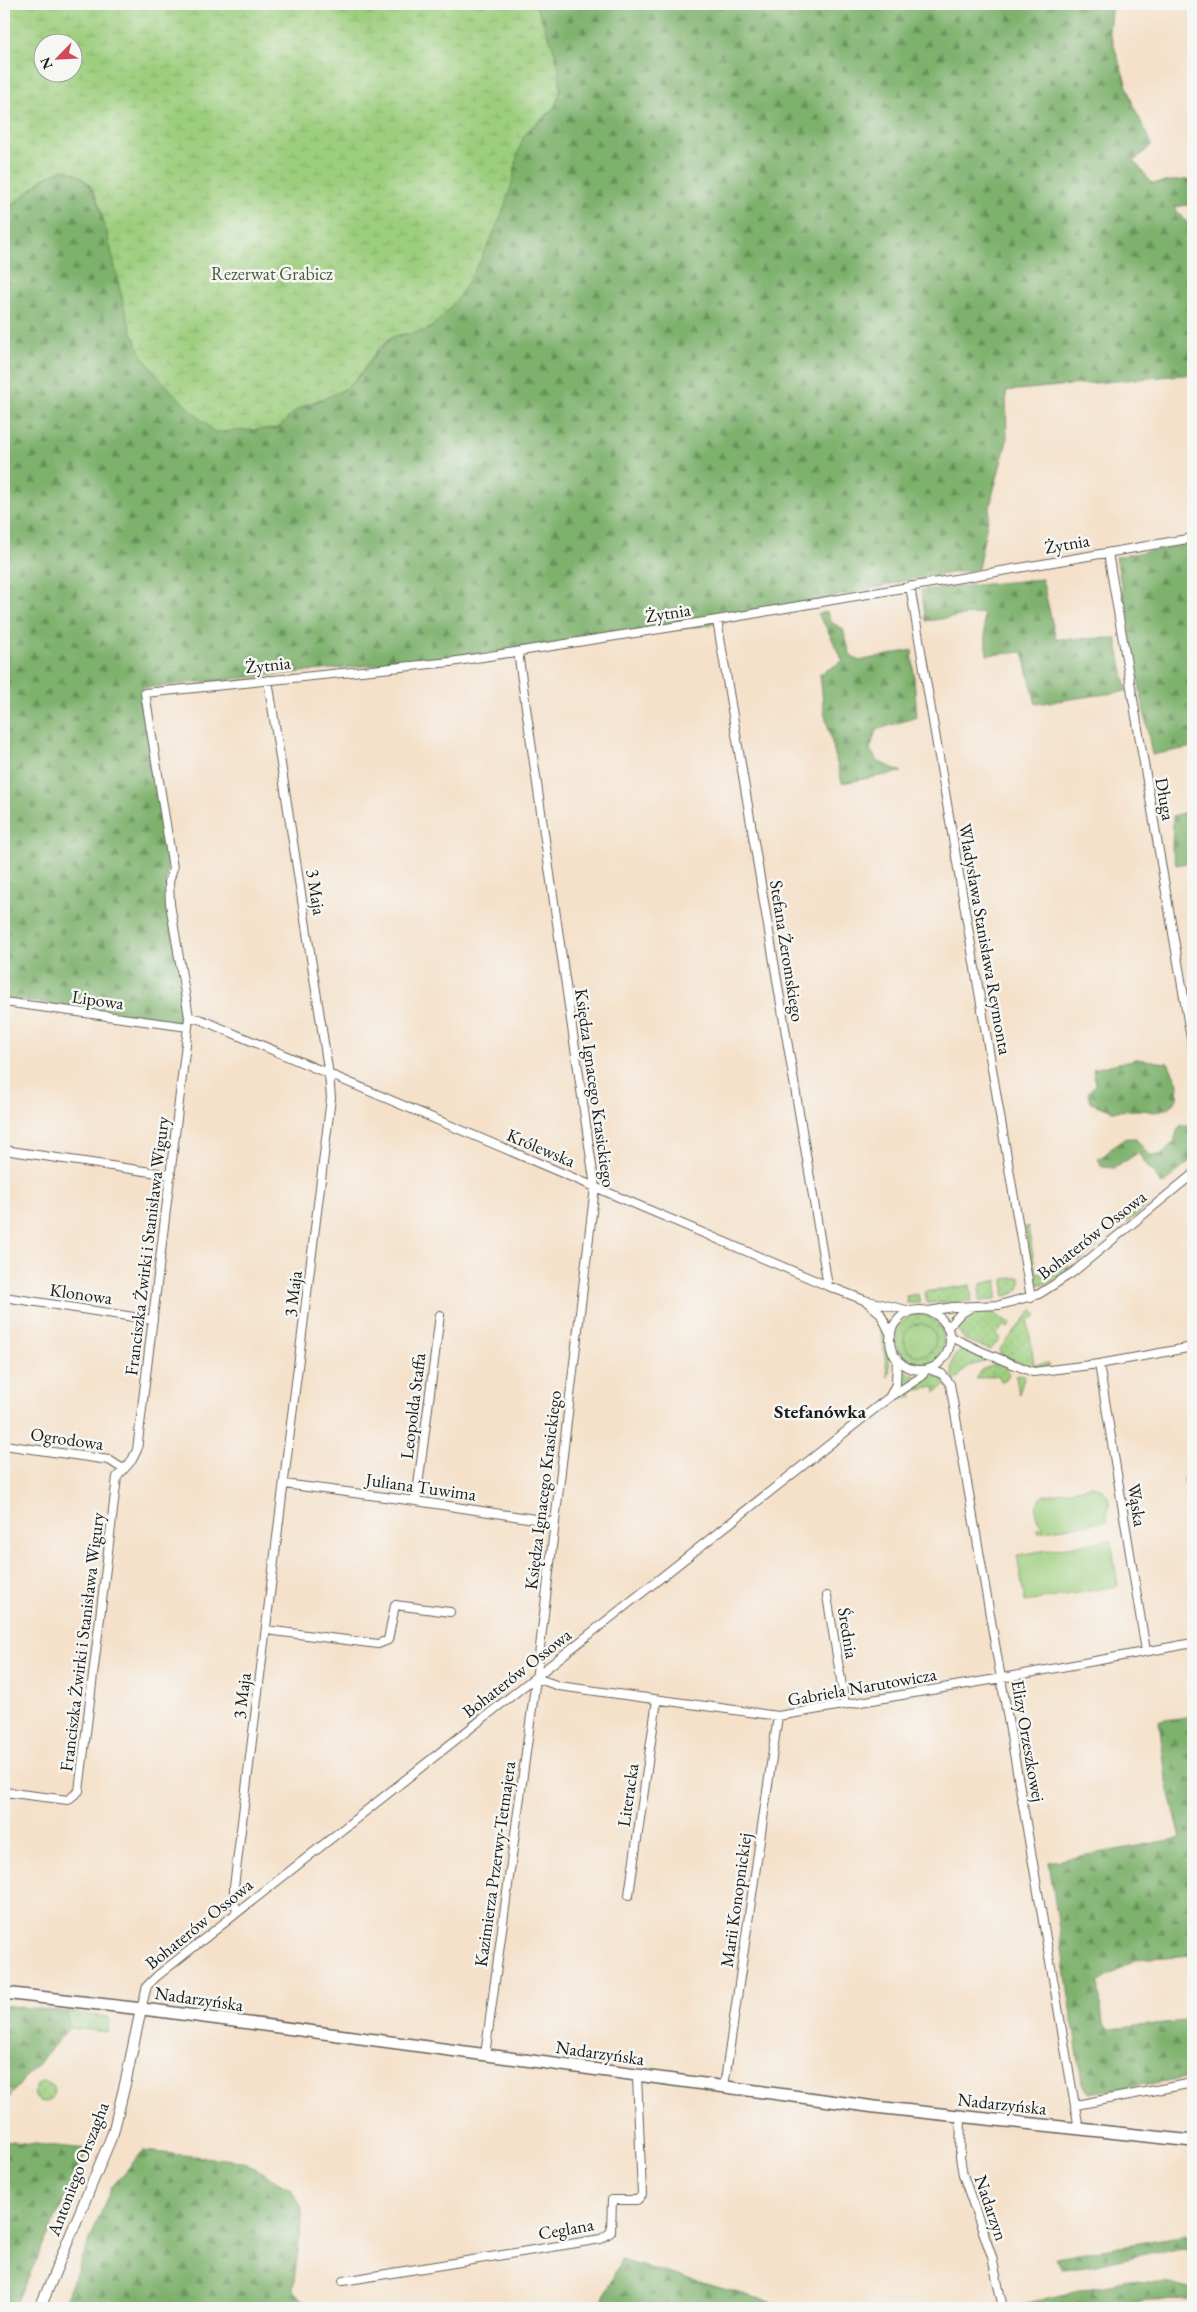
<svg xmlns="http://www.w3.org/2000/svg" width="1197" height="2312" font-family="'EB Garamond',serif">
<defs>
<pattern id="grass-dots" width="8" height="8" patternUnits="userSpaceOnUse" patternTransform="scale(1.25)"><rect width="8" height="8" fill="#9cce7d"/><path d="M2 2h.1M6 6h.1" fill="none" stroke="#86b06b" stroke-width="1.8" stroke-linecap="round"/></pattern>
<pattern id="forest-firs" width="22" height="20" patternUnits="userSpaceOnUse" patternTransform="scale(1.25)"><rect width="22" height="20" fill="#7db16c"/><path d="M5 1l3.5 6h-7zM16 11l3.5 6h-7z" fill="#668f58"/></pattern>
<pattern id="wetland-marsh" width="20" height="14" patternUnits="userSpaceOnUse" patternTransform="scale(1.25)"><rect width="20" height="14" fill="#9cce7d"/><path d="M1 5h8M5 5V1M11 12h8M15 12V8" fill="none" stroke="#86b06b"/></pattern>
</defs>
<rect width="100%" height="100%" fill="#f6f6f2"/>
<filter id="ink" filterUnits="userSpaceOnUse"><feTurbulence type="fractalNoise" baseFrequency=".02" numOctaves="2"/><feDisplacementMap in="SourceGraphic" scale="10" xChannelSelector="R" yChannelSelector="G"/><feConvolveMatrix kernelMatrix="1 2 1 2 8 2 1 2 1" color-interpolation-filters="sRGB"/></filter>
<filter id="wash" filterUnits="userSpaceOnUse"><feTurbulence type="fractalNoise" baseFrequency=".0096" numOctaves="4" result="noise"/><feDisplacementMap in="SourceGraphic" scale="20" xChannelSelector="R" yChannelSelector="G"/><feGaussianBlur stdDeviation="1.12" result="paint"/><feColorMatrix in="noise" values="0 0 0 0 0 0 0 0 0 0 0 0 0 0 0 0 0 1.4 0 .05"/><feComposite in="paint" operator="in"/></filter>
<g filter="url(#wash)">
<rect width="100%" height="100%" fill="#f5e1ca"/>
<path fill="url(#grass-dots)" stroke="#5c754c" fill-rule="evenodd" d="M 1147,1202 L 1147,1206 L 1127,1223 L 1125,1220 Z
M 1025,1227 L 1028,1227 L 1036,1272 L 1045,1276 L 1068,1264 L 1069,1269 C 1059,1276 1048,1288 1036,1283 L 1030,1269 Z
M 1098,1241 L 1101,1244 L 1079,1262 L 1077,1258 Z
M 1020,1277 C 1022,1290 1017,1294 1004,1296 L 1004,1279 Z
M 997,1280 L 997,1298 L 994,1300 L 979,1301 L 981,1284 Z
M 970,1285 L 972,1301 L 927,1303 L 925,1292 Z
M 918,1294 L 920,1303 L 907,1303 L 906,1296 Z
M 864,1305 C 872,1309 878,1314 882,1321 C 887,1331 892,1367 888,1377 L 880,1324 L 876,1317 Z
M 1033,1309 L 1037,1315 L 1028,1322 L 1034,1365 L 1049,1363 L 1049,1367 L 1030,1367 L 1000,1355 L 1000,1349 Z
M 990,1311 L 1011,1324 L 1008,1328 L 1004,1325 L 997,1334 L 1001,1338 L 990,1350 L 965,1340 L 957,1329 C 959,1312 976,1312 990,1311 Z
M 915,1314 C 955,1313 949,1364 922,1367 C 893,1370 885,1322 915,1314 ZM 918,1325 L 929,1327 L 935,1337 L 932,1350 L 920,1356 L 911,1353 L 905,1343 C 905,1334 909,1328 918,1325 Z
M 964,1350 L 987,1359 L 983,1362 L 967,1367 L 954,1382 C 952,1369 948,1355 964,1350 Z
M 996,1363 C 1005,1366 1013,1371 1006,1380 L 1001,1381 L 998,1375 L 975,1379 L 983,1369 L 995,1365 Z
M 899,1368 L 916,1376 L 900,1388 L 899,1386 Z
M 1018,1374 L 1025,1375 L 1019,1394 L 1016,1377 Z
M 932,1376 L 941,1378 L 946,1384 L 936,1392 L 935,1387 L 912,1391 L 913,1396 L 896,1399 Z
M 67,2012 L 108,2017 L 110,2021 L 108,2032 L 69,2028 Z
M34 2092a10 10 0 1 1 20 0a10 10 0 1 1-20 0Z
M 4,2085 L 14,2091 L 4,2105 Z"/>
<path fill="url(#forest-firs)" stroke="#4c6644" d="M 535,4 L 1112,4 L 1109,30 L 1133,105 L 1152,145 L 1134,161 L 1152,183 L 1193,179 L 1193,204 L 1174,207 L 1193,230 L 1193,374 L 1006,391 L 1007,441 L 993,493 L 978,569 L 914,579 L 709,625 L 453,657 L 142,688 L 168,863 L 166,879 L 184,1023 L 4,998 L 4,212 L 51,173 L 63,169 L 77,173 L 89,185 L 98,202 L 114,259 L 123,304 L 141,352 L 167,385 L 273,430 L 279,428 L 297,410 L 344,390 L 356,380 L 377,352 L 392,337 L 430,329 L 494,233 L 512,180 L 515,159 L 523,136 L 550,113 L 558,99 L 561,89 L 557,60 Z
M 1193,543 L 1193,747 L 1152,755 L 1116,557 Z
M 1042,579 L 1056,639 L 1116,638 L 1127,691 L 1036,704 L 1023,652 L 987,655 L 983,613 L 926,621 L 921,590 Z
M 827,612 L 831,622 L 843,629 L 850,654 L 859,661 L 912,650 L 917,717 L 876,730 L 870,750 L 879,762 L 902,772 L 842,783 L 824,711 L 820,674 L 843,661 L 826,627 L 817,614 Z
M 1193,810 L 1193,862 L 1176,865 L 1172,849 L 1173,816 Z
M 1136,1059 L 1168,1063 L 1178,1083 L 1177,1099 L 1169,1108 L 1154,1112 L 1143,1110 L 1113,1111 L 1091,1103 L 1088,1092 L 1095,1085 L 1093,1069 Z
M 1191,1124 L 1193,1159 L 1162,1185 L 1138,1153 L 1114,1168 L 1102,1167 L 1098,1158 C 1108,1156 1112,1144 1122,1140 C 1125,1138 1131,1138 1135,1138 L 1149,1155 L 1160,1155 L 1174,1142 L 1177,1131 L 1181,1125 Z
M 1187,1474 L 1193,1474 L 1193,1490 L 1188,1490 L 1183,1479 Z
M 1193,1716 L 1193,1955 L 1136,1959 L 1098,1983 L 1103,2023 L 1109,2029 L 1193,2020 L 1193,2077 L 1089,2093 L 1082,2083 L 1049,1862 L 1181,1838 L 1166,1778 L 1159,1721 Z
M 4,2005 L 67,2012 L 69,2028 L 14,2091 L 4,2085 Z
M 4,2141 L 88,2149 L 14,2308 L 4,2308 Z
M 143,2151 L 243,2161 L 291,2190 L 303,2209 L 293,2290 L 310,2308 L 62,2308 L 111,2188 Z
M 1185,2235 L 1193,2241 L 1193,2261 L 1186,2248 C 1144,2250 1104,2268 1062,2269 L 1056,2257 Z
M 621,2260 L 792,2308 L 598,2308 Z
M 1128,2280 L 1169,2284 L 1193,2290 L 1193,2299 L 1146,2300 L 1108,2308 L 1016,2308 L 1026,2303 Z"/>
<path fill="url(#wetland-marsh)" stroke="#5c754c" fill-rule="evenodd" d="M 4,4 L 535,4 C 547,33 576,86 549,113 C 539,123 525,129 521,143 C 517,155 515,167 513,180 C 503,220 464,303 431,327 C 420,336 403,331 391,338 C 371,350 364,378 343,390 C 329,398 311,401 298,409 C 291,414 285,422 279,428 L 214,432 C 193,411 153,377 140,351 C 121,312 117,267 105,227 C 101,212 98,196 89,184 C 81,176 74,172 63,169 L 43,179 L 4,212 ZM 42,42 L 72,42 L 72,72 L 42,72 Z"/>
<path fill="#9cce7d" stroke="#5c754c" d="M904 1340a16 16 0 1 1 32 0a16 16 0 1 1-32 0Z
M 1091,1486 C 1107,1488 1115,1503 1105,1517 L 1107,1517 L 1108,1521 L 1038,1532 L 1038,1528 L 1044,1527 C 1033,1518 1033,1505 1043,1496 Z
M 1111,1540 L 1118,1586 L 1025,1602 L 1017,1555 Z"/>
</g>
<g filter="url(#ink)">
<g fill="none" stroke-linecap="round" stroke-linejoin="round">
<g stroke="#686159" stroke-width="10">
<path id="minor" d="M 1108,553 L 1193,1050
M 910,586 L 1031,1298
M 717,620 L 828,1286
M 4,1002 L 188,1027
M 189,1017 L 202,1020 L 828,1286 L 864,1300 L 911,1311
M 4,1150 L 171,1175
M 4,1297 L 153,1320
M 868,1303 L 880,1313 L 891,1335
M890 1340a30 30 0 1 1 60 0a30 30 0 1 1-60 0Z
M 929,1311 L 953,1307 L 1000,1305 L 1039,1294 L 1072,1273 L 1193,1174
M 947,1328 L 960,1314 L 972,1307
M 949,1336 L 985,1353 L 1033,1372 L 1099,1364 L 1193,1347
M 1099,1364 L 1146,1651
M 929,1369 L 942,1374 L 950,1384 L 1079,2129
M 890,1396 L 896,1384 L 897,1358
M 4,1445 L 109,1460 L 123,1469
M 284,1484 L 416,1501 L 554,1522
M 416,1501 L 440,1315
M 827,1596 L 845,1704
M 266,1630 L 378,1644 L 388,1640 L 395,1605 L 450,1612
M 536,1678 L 559,1686 L 778,1716 L 1002,1678 L 1193,1643
M 4,1792 L 68,1800 L 79,1791 L 117,1477 L 132,1460 L 137,1450 L 188,1027 L 189,1017 L 170,904 L 169,882 L 173,868 L 145,693 L 451,662 L 717,620 L 1193,538
M 629,1895 L 657,1700
M 238,1912 L 234,1902 L 234,1887 L 331,1098 L 329,1075 L 268,680
M 141,2009 L 147,1986 L 157,1976 L 887,1399 L 921,1377 L 925,1371
M 485,2055 L 538,1664 L 595,1187 L 518,652
M 724,2087 L 778,1716
M 1076,2105 L 1193,2083
M 961,2117 L 960,2157 L 963,2175 L 992,2257 L 1003,2308
M 343,2281 L 601,2239 L 611,2232 L 612,2200 L 637,2200 L 642,2195 L 637,2076"/>
</g>
<g stroke="#686159" stroke-width="12">
<path id="tertiary" d="M 40,2308 L 113,2133 L 126,2080 L 141,2009"/>
</g>
<g stroke="#686159" stroke-width="14">
<path id="secondary" d="M 4,1993 L 159,2011 L 875,2107 L 1193,2141"/>
</g>
<use href="#minor" stroke="#fff" stroke-width="8"/>
<use href="#tertiary" stroke="#fff" stroke-width="10"/>
<use href="#secondary" stroke="#fff" stroke-width="11"/>
</g>
</g>
<g text-anchor="middle" stroke-width="5" stroke-linejoin="round" paint-order="stroke">
<g font-size="18" fill="#495a3e" stroke="#f6f6f2">
<text x="272" y="280">Rezerwat Grabicz</text>
</g>
<g font-size="18" fill="#1c1c1c" stroke="#f6f6f2">
<text transform="translate(1067 544) rotate(-10)" y="6">Żytnia</text>
<text transform="translate(668 613) rotate(-9)" y="6">Żytnia</text>
<text transform="translate(268 665) rotate(-6)" y="6">Żytnia</text>
<text transform="translate(1165 799) rotate(80)" y="6">Długa</text>
<text transform="translate(316 892) rotate(81)" y="6">3 Maja</text>
<text transform="translate(985 939) rotate(80)" y="6">Władysława Stanisława Reymonta</text>
<text transform="translate(787 951) rotate(81)" y="6">Stefana Żeromskiego</text>
<text transform="translate(98 1000) rotate(8)" y="6">Lipowa</text>
<text transform="translate(595 1088) rotate(82)" y="6">Księdza Ignacego Krasickiego</text>
<text transform="translate(541 1148) rotate(23)" y="6">Królewska</text>
<text transform="translate(1092 1235) rotate(-38)" y="6">Bohaterów Ossowa</text>
<text transform="translate(147 1246) rotate(-83)" y="6">Franciszka Żwirki i Stanisława Wigury</text>
<text transform="translate(81 1294) rotate(8)" y="6">Klonowa</text>
<text transform="translate(293 1294) rotate(-83)" y="6">3 Maja</text>
<text transform="translate(413 1406) rotate(-83)" y="6">Leopolda Staffa</text>
<text transform="translate(67 1439) rotate(8)" y="6">Ogrodowa</text>
<text transform="translate(421 1487) rotate(8)" y="6">Juliana Tuwima</text>
<text transform="translate(543 1490) rotate(-83)" y="6">Księdza Ignacego Krasickiego</text>
<text transform="translate(1137 1505) rotate(81)" y="6">Wąska</text>
<text transform="translate(848 1633) rotate(81)" y="6">Średnia</text>
<text transform="translate(82 1642) rotate(-83)" y="6">Franciszka Żwirki i Stanisława Wigury</text>
<text transform="translate(517 1673) rotate(-38)" y="6">Bohaterów Ossowa</text>
<text transform="translate(862 1687) rotate(-10)" y="6">Gabriela Narutowicza</text>
<text transform="translate(242 1696) rotate(-83)" y="6">3 Maja</text>
<text transform="translate(1028 1741) rotate(80)" y="6">Elizy Orzeszkowej</text>
<text transform="translate(628 1795) rotate(-82)" y="6">Literacka</text>
<text transform="translate(495 1864) rotate(-82)" y="6">Kazimierza Przerwy-Tetmajera</text>
<text transform="translate(736 1900) rotate(-82)" y="6">Marii Konopnickiej</text>
<text transform="translate(199 1924) rotate(-39)" y="6">Bohaterów Ossowa</text>
<text transform="translate(199 1999) rotate(8)" y="6">Nadarzyńska</text>
<text transform="translate(600 2053) rotate(8)" y="6">Nadarzyńska</text>
<text transform="translate(1002 2104) rotate(6)" y="6">Nadarzyńska</text>
<text transform="translate(78 2169) rotate(-69)" y="6">Antoniego Orszagha</text>
<text transform="translate(991 2208) rotate(71)" y="6">Nadarzyn</text>
<text transform="translate(566 2229) rotate(-10)" y="6">Ceglana</text>
</g>
<g font-size="19" font-weight="bold" fill="#1c1c1c" stroke="#f6f6f2">
<text x="820" y="1418">Stefanówka</text>
</g>
</g>
<rect width="1197" height="2312" fill="none" stroke="#f6f6f2" stroke-width="20"/>
<g transform="translate(58 58) rotate(246)"><circle r="24" fill="#f6f6f2" stroke="#9f9f9c"/>
<path d="M0-4L9 19L0 12L-9 19Z" fill="#d1495b"/>
<text y="-8" font-size="14" font-weight="bold" text-anchor="middle" fill="#1c1c1c">N</text>
</g>
</svg>
